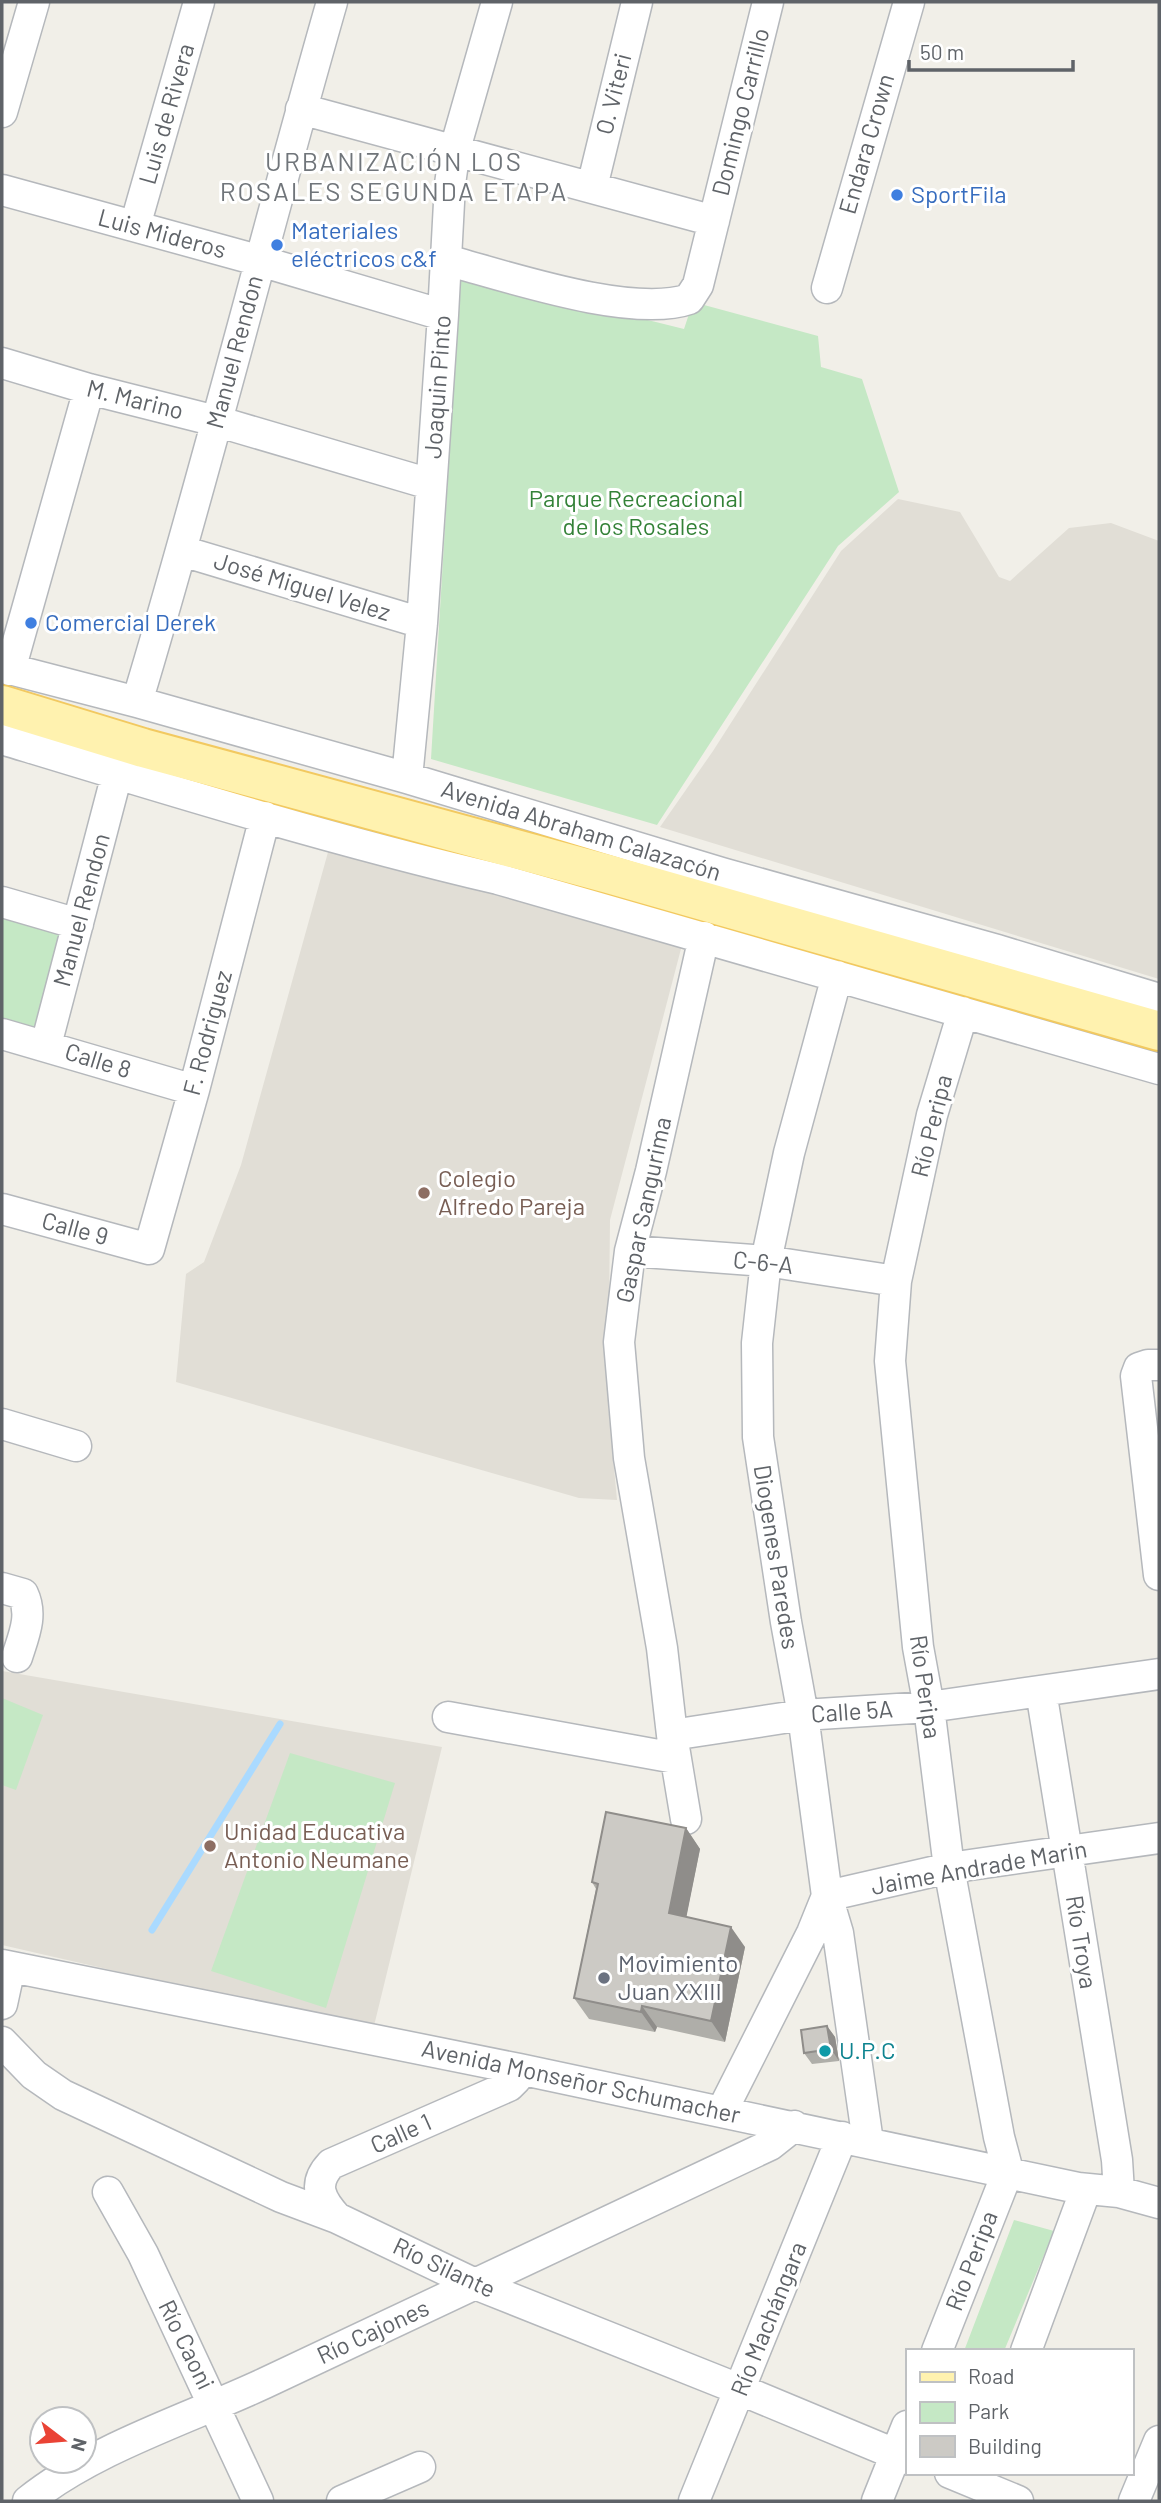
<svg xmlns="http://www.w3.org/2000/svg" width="1161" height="2503" font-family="Barlow,sans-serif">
<rect width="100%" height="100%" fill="#f1efe8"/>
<path fill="#e1ded6" d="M 898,499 L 960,512 L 999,577 L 1010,581 L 1069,528 L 1111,523 L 1159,541 L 1159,979 L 660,827 L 713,751 L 841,551 Z
M 330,845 L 682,945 L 610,1220 L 608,1404 L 617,1500 L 579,1498 L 176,1382 L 186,1274 L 204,1262 L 241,1165 Z
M 2,1671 L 442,1747 L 373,2030 L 2,1945 Z"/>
<path fill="#c5e8c5" d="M 455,272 L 684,329 L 693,302 L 818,336 L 821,367 L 862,379 L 899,492 L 838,546 L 657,825 L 431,759 L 448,477 Z
M 2,912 L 61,928 L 33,1032 L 2,1024 Z
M 2,1698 L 43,1715 L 16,1790 L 2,1785 Z
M 290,1753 L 395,1783 L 326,2008 L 211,1971 Z
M 1014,2220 L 1054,2231 L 1004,2351 L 964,2351 Z"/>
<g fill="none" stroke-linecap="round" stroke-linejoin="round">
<path stroke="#aadaff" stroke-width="7" d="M 152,1930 L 280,1724"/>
<g stroke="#b5b8bc" stroke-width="33">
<path id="minor" d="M 301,109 L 714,221
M 2,112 L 34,2
M 592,187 L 637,2
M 2,190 L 250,258 L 443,315
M 135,226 L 199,2
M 446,260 C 506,276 632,319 689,299 L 698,285 L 768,2
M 827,288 L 909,2
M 2,363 L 89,389 L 216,421 L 430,484
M 182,551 L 422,623
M 2,667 L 137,702 L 407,778 L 722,873 L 997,950 L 1159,999
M 10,670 L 89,389
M 137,702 C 207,470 265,235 332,2
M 2,739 C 166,789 331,840 498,879 L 1159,1069
M 407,778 L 422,623 L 443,315 L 450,184 L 455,149 L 497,2
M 2,902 L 78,924
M 837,976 L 789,1153 L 766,1261 L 757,1343 L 758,1437 L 786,1622 L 803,1715 L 827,1896 L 838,1933 L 868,2142
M 2,1034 L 194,1090
M 46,1045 L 117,774
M 2,1209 L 149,1249 L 194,1090 L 265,817
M 630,1251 L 766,1261 L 896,1281
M 1159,1365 L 1148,1365 L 1139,1368 L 1136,1376 L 1159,1575
M 2,1424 L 76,1446
M 2,1588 L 23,1594 C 33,1615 24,1635 17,1657
M 1041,1691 L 1117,2160 L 1119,2192
M 448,1717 L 675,1758
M 672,1735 L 662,1648 L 629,1458 L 619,1342 L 630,1251 L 651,1171 L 704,937
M 686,1819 L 672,1735 L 803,1715 L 929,1707 L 1159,1674
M 2,1965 L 519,2069 L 1078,2188 L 1119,2192 L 1159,2203
M 2,2004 L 10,1967
M 2,2042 L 34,2075 L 63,2095 L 281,2197 L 337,2218 L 475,2284 L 741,2390 L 907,2459
M 722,2111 L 812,1933 L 827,1896 L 949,1868 L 1159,1838
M 108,2192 L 143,2254 L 258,2501
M 337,2218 C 320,2199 312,2184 331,2164 L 509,2086 L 516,2079 L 519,2069
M 937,2351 L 1008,2171 L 999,2137 L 949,1868 L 929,1707 L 918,1647 L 890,1361 L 896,1281 L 932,1115 L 963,1012
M 1026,2351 L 1086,2189
M 950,2473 L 1018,2501
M 28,2501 C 94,2448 188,2419 265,2383 C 433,2304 601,2225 770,2145 L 794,2126
M 342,2501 L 420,2467
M 694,2501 L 842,2137
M 877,2501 L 907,2426
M 1134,2501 L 1159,2441"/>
</g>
<g stroke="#f2c960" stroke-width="42">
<path id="major" d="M 2,705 L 143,748 L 608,874 L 1159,1031"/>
</g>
<use href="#minor" stroke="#fff" stroke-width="30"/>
<use href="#major" stroke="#fff2af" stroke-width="38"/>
</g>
<path fill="#afaea9" d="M 686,1828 L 700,1849 L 686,1917 L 745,1947 L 725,2042 L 657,2027 L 655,2032 L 589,2019 L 574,1998 L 596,1889 L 592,1882 Z
M 827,2026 L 835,2037 L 839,2061 L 812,2064 L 804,2053 Z"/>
<path fill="#8f8d8a" d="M 686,1828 L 700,1849 L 683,1934 L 669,1913 Z
M 731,1927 L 745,1947 L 725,2042 L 711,2021 Z
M 642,2006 L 657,2027 L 655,2032 L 641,2012 Z
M 827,2026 L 835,2037 L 839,2061 L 831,2049 Z"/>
<path fill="#cccac5" stroke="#8f8d8a" stroke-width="2" d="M 606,1812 L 686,1828 L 669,1913 L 731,1927 L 711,2021 L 642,2006 L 641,2012 L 574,1998 L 598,1884 L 592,1882 Z
M 827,2026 L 831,2049 L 804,2053 L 801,2030 Z"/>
<g fill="#3f7fe0" stroke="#fff" stroke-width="2.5">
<circle cx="897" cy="195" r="7"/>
<circle cx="277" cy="245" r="7"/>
<circle cx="31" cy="623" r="7"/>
</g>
<g fill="#8d6e63" stroke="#fff" stroke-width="2.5">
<circle cx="424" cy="1193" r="7"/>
<circle cx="210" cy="1846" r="7"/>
</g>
<circle fill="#6b7280" stroke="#fff" stroke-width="2.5" cx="604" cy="1978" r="7"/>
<circle fill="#0f9aa8" stroke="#fff" stroke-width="2.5" cx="825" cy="2051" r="7"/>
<g text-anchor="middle" stroke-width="6" stroke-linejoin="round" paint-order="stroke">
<g font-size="24" fill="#5f6368" stroke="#fff">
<text transform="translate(614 94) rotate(-76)" y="8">O. Viteri</text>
<text transform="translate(741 112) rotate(-76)" y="8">Domingo Carrillo</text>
<text transform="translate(167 114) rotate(-74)" y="8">Luis de Rivera</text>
<text transform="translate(867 144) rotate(-74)" y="8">Endara Crown</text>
<text transform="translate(162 234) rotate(15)" y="8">Luis Mideros</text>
<text transform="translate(235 352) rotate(-75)" y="8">Manuel Rendon</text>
<text transform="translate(438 387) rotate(-86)" y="8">Joaquin Pinto</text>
<text transform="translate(135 400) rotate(14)" y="8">M. Marino</text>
<text transform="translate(302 587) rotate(17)" y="8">José Miguel Velez</text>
<text transform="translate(581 831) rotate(17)" y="8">Avenida Abraham Calazacón</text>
<text transform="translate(82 910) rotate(-75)" y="8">Manuel Rendon</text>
<text transform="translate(208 1033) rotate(-75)" y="8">F. Rodriguez</text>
<text transform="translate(98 1061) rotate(17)" y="8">Calle 8</text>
<text transform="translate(932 1126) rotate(-76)" y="8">Río Peripa</text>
<text transform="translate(644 1210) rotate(-78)" y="8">Gaspar Sangurima</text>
<text transform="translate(75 1229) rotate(15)" y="8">Calle 9</text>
<text transform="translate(763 1263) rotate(6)" y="8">C-6-A</text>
<text transform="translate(776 1557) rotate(81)" y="8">Diogenes Paredes</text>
<text transform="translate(925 1687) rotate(82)" y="8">Río Peripa</text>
<text transform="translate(852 1712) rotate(-4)" y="8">Calle 5A</text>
<text transform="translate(979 1868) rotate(-10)" y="8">Jaime Andrade Marin</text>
<text transform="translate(1081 1942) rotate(81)" y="8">Río Troya</text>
<text transform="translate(581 2082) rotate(12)" y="8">Avenida Monseñor Schumacher</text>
<text transform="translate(401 2134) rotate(-24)" y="8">Calle 1</text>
<text transform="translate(972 2261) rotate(-69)" y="8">Río Peripa</text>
<text transform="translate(444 2268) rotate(25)" y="8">Río Silante</text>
<text transform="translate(769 2319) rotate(-68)" y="8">Río Machángara</text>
<text transform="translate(373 2332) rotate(-25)" y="8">Río Cajones</text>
<text transform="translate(186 2345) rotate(64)" y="8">Río Caoni</text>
</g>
<g font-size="24" fill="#366cbe" stroke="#fff" text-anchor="start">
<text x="911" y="203">SportFila</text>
<text x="291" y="239">Materiales<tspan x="291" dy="28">eléctricos c&amp;f</tspan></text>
<text x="45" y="631">Comercial Derek</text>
</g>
<g font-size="24" fill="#348238" stroke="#fff">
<text x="636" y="507">Parque Recreacional<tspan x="636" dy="28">de los Rosales</tspan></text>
</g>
<g font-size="24" fill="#785e54" stroke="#fff" text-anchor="start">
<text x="438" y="1187">Colegio<tspan x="438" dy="28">Alfredo Pareja</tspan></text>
<text x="224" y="1840">Unidad Educativa<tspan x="224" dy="28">Antonio Neumane</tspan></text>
</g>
<g font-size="24" fill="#5b616d" stroke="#fff" text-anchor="start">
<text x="618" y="1972">Movimiento<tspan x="618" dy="28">Juan XXIII</tspan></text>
</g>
<g font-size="24" fill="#0d838f" stroke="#fff" text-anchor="start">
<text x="839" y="2059">U.P.C</text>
</g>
<g font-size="26" letter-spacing="2" fill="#70757a" stroke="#fff">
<text x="394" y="171">URBANIZACIÓN LOS<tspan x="394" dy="30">ROSALES SEGUNDA ETAPA</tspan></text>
</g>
</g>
<rect width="1161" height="2503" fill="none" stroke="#5f6368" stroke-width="7"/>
<rect x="906" y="2349" width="228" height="126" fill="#ffffff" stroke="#bfc1c3" stroke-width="2"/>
<rect x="920" y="2372" width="35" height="10" fill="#fff2af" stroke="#bfc1c3" stroke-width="2"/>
<text x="968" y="2384" font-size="21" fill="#5f6368">Road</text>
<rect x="920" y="2402" width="35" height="21" fill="#c5e8c5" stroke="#bfc1c3" stroke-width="2"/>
<text x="968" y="2419" font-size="21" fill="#5f6368">Park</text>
<rect x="920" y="2436" width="35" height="21" fill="#cccac5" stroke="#bfc1c3" stroke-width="2"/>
<text x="968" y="2454" font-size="21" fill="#5f6368">Building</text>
<g transform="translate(63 2440) rotate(106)"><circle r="33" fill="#ffffff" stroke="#bfc1c3" stroke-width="2"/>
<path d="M0-5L12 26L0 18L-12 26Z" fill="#ea4335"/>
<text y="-10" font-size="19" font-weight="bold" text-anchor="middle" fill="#5f6368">N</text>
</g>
<path d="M909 60v10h164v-10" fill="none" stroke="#5f6368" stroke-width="3.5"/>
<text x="920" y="60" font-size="21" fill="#5f6368" stroke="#ffffff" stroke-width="5" paint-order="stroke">50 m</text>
</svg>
